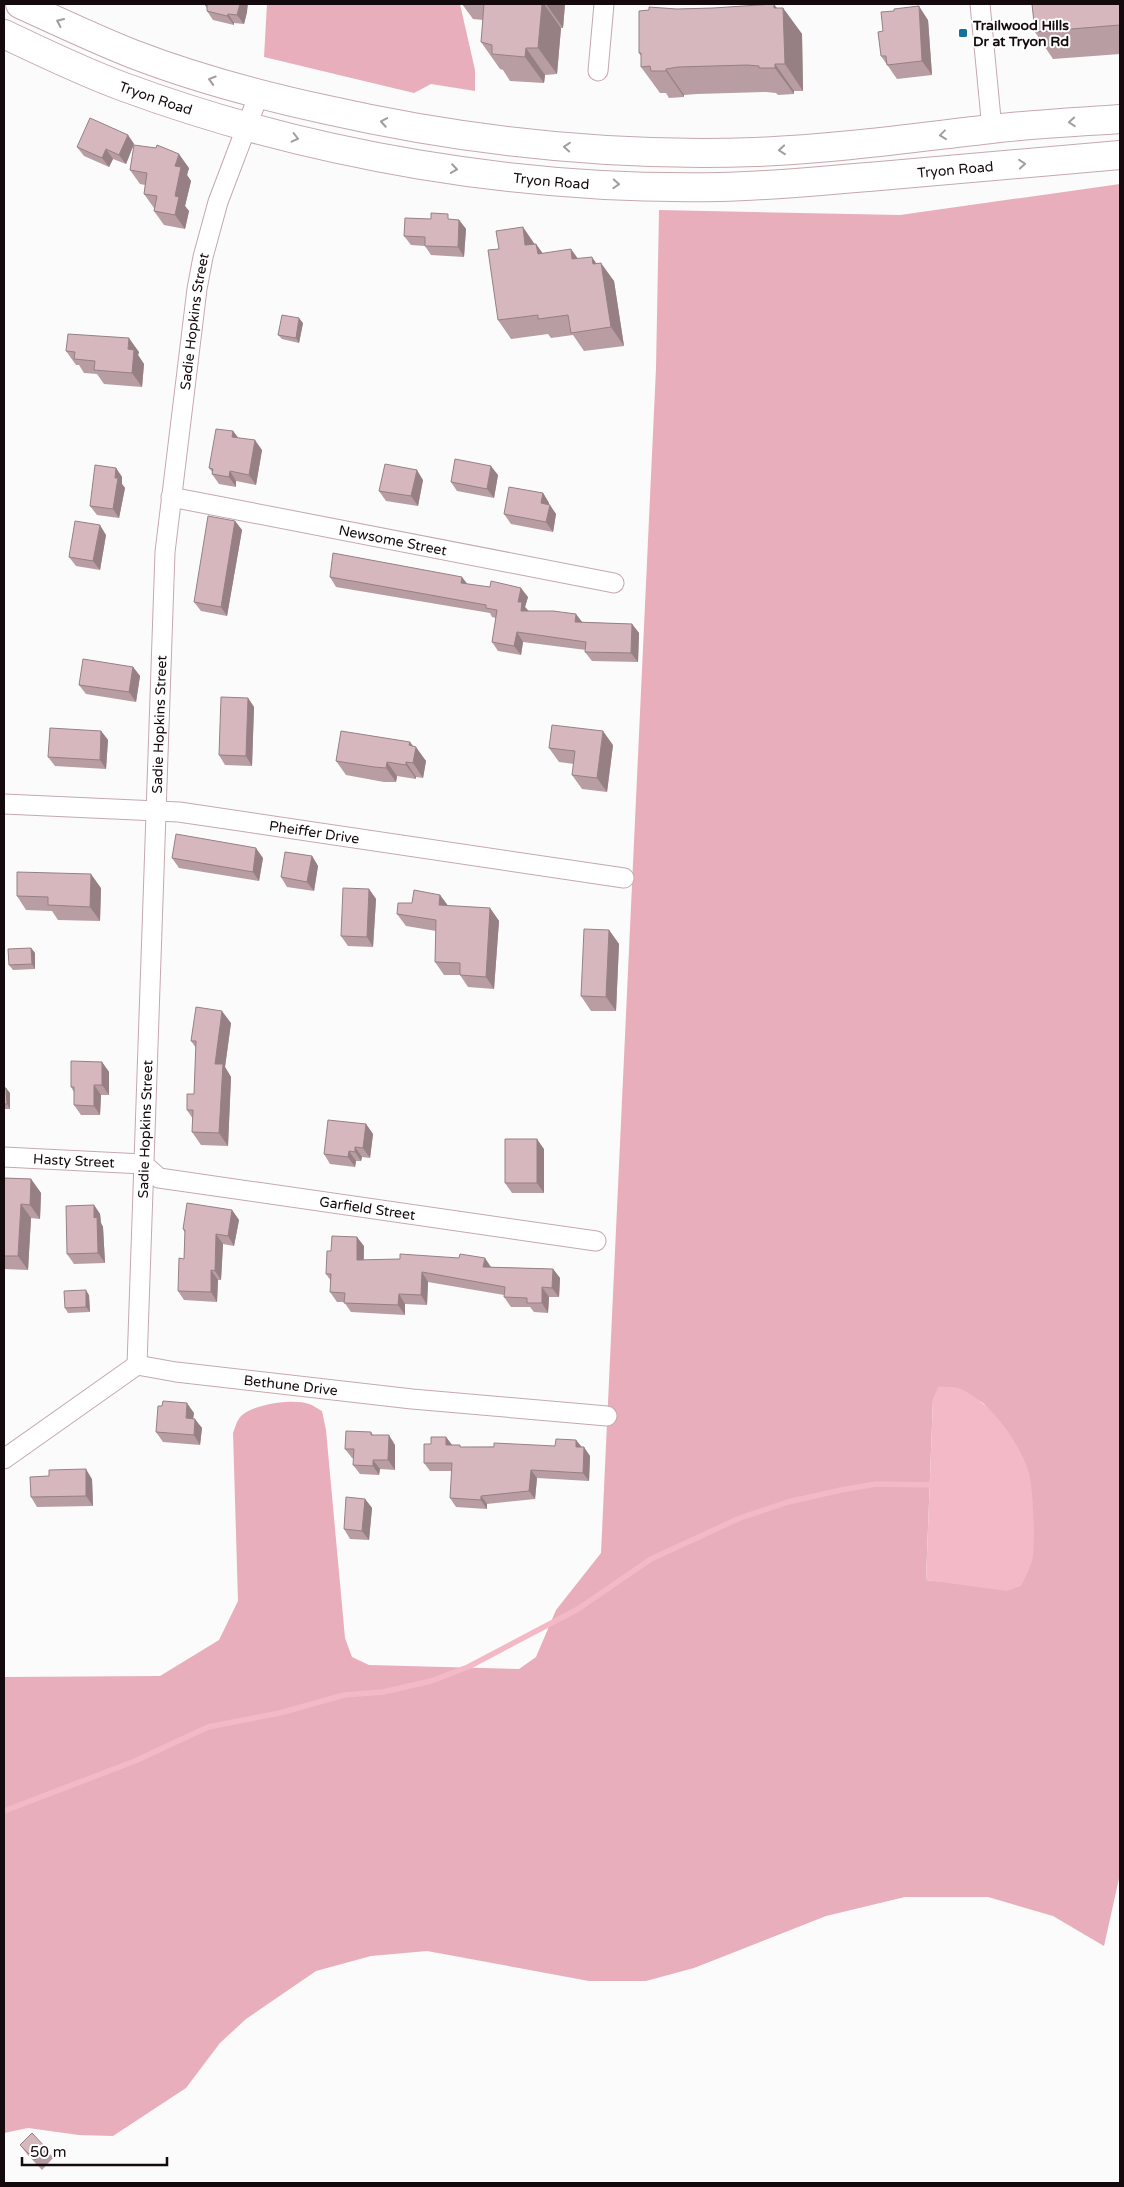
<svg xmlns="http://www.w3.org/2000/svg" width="1124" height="2187" font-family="'Varela Round',sans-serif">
<rect width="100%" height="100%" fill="#fbfbfb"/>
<path fill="#e9aebb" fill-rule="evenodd" d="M 267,4 L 460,4 L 475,70 L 475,91 L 431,84 L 414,93 L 264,57 Z
M 1120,184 L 1120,1874 L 1104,1946 L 1053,1916 L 988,1897 L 905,1897 L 826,1916 L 694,1968 L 646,1981 L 589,1981 L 427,1951 L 371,1956 L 316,1971 L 246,2019 L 220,2043 L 186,2088 L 113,2136 L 79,2135 L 28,2128 L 4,2133 L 4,1677 L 160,1676 L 219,1640 L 238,1601 L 233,1433 C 235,1428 237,1420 241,1416 C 253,1404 294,1398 309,1404 C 313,1405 318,1409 322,1411 L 326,1430 L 345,1638 L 352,1657 L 369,1665 L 519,1669 L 536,1657 L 556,1610 L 601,1553 L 656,368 L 659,210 L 900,215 ZM 959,1389 L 983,1403 L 1000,1422 L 963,1584 L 926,1580 L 933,1399 Z"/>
<path fill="#f4b9c6" d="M 938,1387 C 945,1387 954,1386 961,1389 C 992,1404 1019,1441 1029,1473 C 1033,1489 1036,1546 1032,1561 C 1029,1570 1025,1578 1021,1586 L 1007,1591 L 926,1580 L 933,1399 Z"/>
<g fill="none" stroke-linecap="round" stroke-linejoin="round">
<path stroke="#f4b9c6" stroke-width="5.5" d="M 4,1811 L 135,1761 L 208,1727 L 280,1713 L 344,1695 L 383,1692 L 431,1681 L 468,1667 L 578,1609 L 651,1559 L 740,1518 L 788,1502 L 841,1490 L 876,1484 L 936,1485"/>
<g stroke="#c6a8ae" stroke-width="21">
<g id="minor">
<path d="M 980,4 L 992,129"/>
<path d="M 598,71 L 604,4"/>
<path id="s1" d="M 171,497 L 614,583"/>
<path id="s2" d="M 4,804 L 179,812 L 624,878"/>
<path id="s3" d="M 4,1157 L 143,1164 L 159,1178 L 596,1241"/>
<path id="s4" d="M 137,1365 L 165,552 L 197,289 L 203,257 L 218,202 L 259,94"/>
<path id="s5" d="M 4,1459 L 137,1365 L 176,1372 L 412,1399 L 607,1416"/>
</g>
</g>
<g stroke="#c6a8ae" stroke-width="30">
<g id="primary">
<path d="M 20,4 C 57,21 95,39 133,54 C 195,78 259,95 323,109 C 464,141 610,157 755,152 C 833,149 912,138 991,129 C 1034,124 1077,122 1120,119"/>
<path id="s6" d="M 4,34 C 44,53 83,72 124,87 C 311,156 522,191 720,187 C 774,186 827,180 880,176 C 960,169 1040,162 1120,155"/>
</g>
</g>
<use href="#minor" stroke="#fff" stroke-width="19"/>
<use href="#primary" stroke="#fff" stroke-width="28"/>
</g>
<path fill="#b89da3" d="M 462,4 L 565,4 L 563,28 L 561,28 L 557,74 L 545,75 L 544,83 L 510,81 L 503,70 L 500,69 L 481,42 L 483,20 L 473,19 Z
M 1120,4 L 1120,54 L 1053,59 L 1035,32 Z
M 205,5 L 247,12 L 244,24 L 234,23 L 234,25 L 213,20 L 207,11 L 207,8 Z
M 713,8 L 783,8 L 802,34 L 803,91 L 794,91 L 794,94 L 778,95 L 776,93 L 766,92 L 697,94 L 684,95 L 684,97 L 669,98 L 666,93 L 660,93 L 641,67 L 641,56 L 639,53 L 677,9 Z
M 928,20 L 932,75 L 897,79 L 881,56 L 883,31 Z
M 128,135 L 134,144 L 126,164 L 113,159 L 109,167 L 84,156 L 77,147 Z
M 189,168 L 187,175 L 191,181 L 185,206 L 189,211 L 185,229 L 164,225 L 154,211 L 155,208 L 154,208 L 144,194 L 145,185 L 140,184 L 130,170 Z
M 431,219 L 459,220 L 466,229 L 464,257 L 431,255 L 425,246 L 411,245 L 404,236 Z
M 534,244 L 536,244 L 542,253 L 578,259 L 596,263 L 614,281 L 624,346 L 584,351 L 573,335 L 551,338 L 548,334 L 511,339 L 498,320 Z
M 303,323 L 299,343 L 282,339 L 278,335 Z
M 66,351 L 139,352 L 138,355 L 144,364 L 142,387 L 104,384 L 97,374 L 84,373 L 79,365 L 76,365 Z
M 233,431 L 238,438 L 262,450 L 256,485 L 236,481 L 236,487 L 219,484 L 212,474 L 212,472 L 209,468 Z
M 116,468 L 122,477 L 122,484 L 125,488 L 119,518 L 97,515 L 90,506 Z
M 498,475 L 494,498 L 457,491 L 451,482 Z
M 423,480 L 418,506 L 386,501 L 379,491 Z
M 543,493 L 549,503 L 549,505 L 556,514 L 553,532 L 511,524 L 504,514 Z
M 235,521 L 242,530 L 227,616 L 201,611 L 194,602 Z
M 106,535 L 100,570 L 76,566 L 69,557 Z
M 330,577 L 468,584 L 528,597 L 525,607 L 529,611 L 582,622 L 632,624 L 639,633 L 638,662 L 592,661 L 585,652 L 586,650 L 523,642 L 521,655 L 498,651 L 492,642 L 496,618 L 492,617 L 490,613 L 336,587 Z
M 133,667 L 140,676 L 136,702 L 86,694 L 79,685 Z
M 248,698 L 254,707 L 252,766 L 225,765 L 219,755 Z
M 101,731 L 108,740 L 106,769 L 55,766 L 48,757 Z
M 410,742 L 426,761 L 423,778 L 416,777 L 416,779 L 397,776 L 396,782 L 384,782 L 346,775 L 336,761 Z
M 613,745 L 607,792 L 582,789 L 572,775 L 574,764 L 559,762 L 549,748 Z
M 312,856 L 318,866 L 314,891 L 287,887 L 281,877 Z
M 172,858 L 263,858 L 259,881 L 179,868 Z
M 101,888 L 100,921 L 58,920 L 52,911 L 26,910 L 17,896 Z
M 369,889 L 376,899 L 373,947 L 348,946 L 341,936 Z
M 440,895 L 448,906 L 490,908 L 499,921 L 494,989 L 468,987 L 460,975 L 444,975 L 435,962 L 436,931 L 406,926 L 397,914 L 412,903 Z
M 609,930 L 619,944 L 616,1011 L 591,1011 L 581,996 Z
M 31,948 L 35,953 L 35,969 L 13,970 L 9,965 Z
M 231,1023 L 225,1067 L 231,1077 L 228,1146 L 201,1145 L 192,1132 L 193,1119 L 187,1110 L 194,1094 L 196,1048 L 191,1041 Z
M 102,1062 L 109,1072 L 109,1095 L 101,1095 L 100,1115 L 81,1115 L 74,1105 L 74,1092 L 71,1087 Z
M 4,1088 L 10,1093 L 10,1109 L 4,1109 Z
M 366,1124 L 373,1134 L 370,1158 L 362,1157 L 361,1161 L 356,1161 L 355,1167 L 330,1164 L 324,1154 Z
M 544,1149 L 544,1193 L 512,1193 L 505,1183 Z
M 4,1178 L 31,1179 L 41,1193 L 40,1219 L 31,1218 L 28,1270 L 4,1269 Z
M 94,1205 L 100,1214 L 101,1223 L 103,1227 L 105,1263 L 74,1264 L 67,1254 Z
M 232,1210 L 239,1220 L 234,1246 L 223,1244 L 221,1280 L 218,1280 L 217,1302 L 184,1300 L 178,1291 L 184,1259 L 185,1233 L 183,1229 Z
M 364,1246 L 364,1260 L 491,1267 L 553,1269 L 560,1278 L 559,1297 L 549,1297 L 548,1313 L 534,1312 L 530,1307 L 511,1307 L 504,1297 L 504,1295 L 428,1282 L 427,1305 L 405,1304 L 405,1315 L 351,1312 L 344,1302 L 337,1302 L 330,1292 L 331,1281 L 326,1274 L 331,1251 Z
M 89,1295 L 90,1312 L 68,1313 L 65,1308 Z
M 194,1413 L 193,1418 L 202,1428 L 200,1445 L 163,1442 L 156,1432 Z
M 371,1432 L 373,1435 L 395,1445 L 395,1470 L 380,1469 L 379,1475 L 360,1474 L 353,1465 L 354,1459 L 352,1458 L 345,1449 Z
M 446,1437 L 452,1445 L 461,1447 L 555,1446 L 576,1440 L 582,1447 L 590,1456 L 589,1481 L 537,1478 L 535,1499 L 487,1504 L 487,1509 L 456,1507 L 450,1498 L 452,1471 L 430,1471 L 424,1463 L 431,1444 Z
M 92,1479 L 93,1506 L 37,1507 L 31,1497 Z
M 365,1499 L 372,1508 L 369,1540 L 350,1539 L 344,1529 Z
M 20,2145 L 47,2149 L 53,2158 L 42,2170 L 27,2154 Z"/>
<path fill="#968084" d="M 240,4 L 248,4 L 247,12 L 244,24 L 237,15 Z
M 542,4 L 544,4 L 561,28 L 557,74 L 538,48 Z
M 546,4 L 565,4 L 563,28 Z
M 774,4 L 784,18 L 783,8 L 802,34 L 803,91 L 785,64 L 774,8 Z
M 919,6 L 928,20 L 932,75 L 922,61 Z
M 228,14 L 234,23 L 234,25 L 227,16 Z
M 526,48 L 545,75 L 544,83 L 525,57 Z
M 775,64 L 794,91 L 794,94 L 775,68 Z
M 666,69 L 684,95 L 684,97 L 666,71 Z
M 128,135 L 134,144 L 126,164 L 119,155 Z
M 106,149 L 113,159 L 109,167 L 102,158 Z
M 179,154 L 189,168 L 187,175 L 191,181 L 185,206 L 189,211 L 185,229 L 175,215 L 175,166 Z
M 459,220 L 466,229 L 464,257 L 458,247 Z
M 523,227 L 536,246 L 525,245 Z
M 536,244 L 549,262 L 538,254 Z
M 571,249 L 584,267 L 572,259 Z
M 592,257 L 603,273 L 601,263 L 614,281 L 624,346 L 611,327 L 593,264 Z
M 299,318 L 303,323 L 299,343 L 296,338 Z
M 129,338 L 139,352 L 138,355 L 144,364 L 142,387 L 132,373 L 128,349 Z
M 233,431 L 240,440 L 232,437 Z
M 255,440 L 262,450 L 256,485 L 249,475 Z
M 491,466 L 498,475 L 494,498 L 487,489 Z
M 116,468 L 122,477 L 122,484 L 125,488 L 119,518 L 113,509 Z
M 417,470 L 423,480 L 418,506 L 411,496 Z
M 230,471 L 236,481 L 236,487 L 229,477 Z
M 543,493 L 549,503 L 548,513 L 541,503 Z
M 550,505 L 556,514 L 553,532 L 546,522 Z
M 235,521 L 242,530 L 227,616 L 221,607 Z
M 100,525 L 106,535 L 100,570 L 93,561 Z
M 462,577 L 469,586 L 461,583 Z
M 521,588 L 528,597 L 525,607 L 529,612 L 521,611 L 518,602 Z
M 576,614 L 583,623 L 575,622 Z
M 632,624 L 639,633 L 638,662 L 631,653 Z
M 517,632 L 523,642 L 521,655 L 514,646 Z
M 133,667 L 140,676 L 136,702 L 129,692 Z
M 248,698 L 254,707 L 252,766 L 246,756 Z
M 101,731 L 108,740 L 106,769 L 100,760 Z
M 603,731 L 613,745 L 607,792 L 597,778 Z
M 410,742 L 415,751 L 416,747 L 426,761 L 423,778 L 413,763 L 409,745 Z
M 387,762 L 397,776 L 396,782 L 386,768 Z
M 406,762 L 416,777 L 416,779 L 406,765 Z
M 256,848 L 263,858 L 259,881 L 253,872 Z
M 312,856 L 318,866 L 314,891 L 307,882 Z
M 91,874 L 101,888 L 100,921 L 90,907 Z
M 369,889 L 376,899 L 373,947 L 367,937 Z
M 440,895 L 449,907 L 439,905 Z
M 490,908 L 499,921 L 494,989 L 486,977 Z
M 609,930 L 619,944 L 616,1011 L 606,997 Z
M 31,948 L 35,953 L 35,969 L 32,964 Z
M 222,1011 L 231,1023 L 225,1067 L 231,1077 L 228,1146 L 219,1133 L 215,1064 Z
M 102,1062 L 109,1072 L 109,1095 L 102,1085 Z
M 94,1085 L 101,1095 L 100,1115 L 94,1106 Z
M 6,1088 L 10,1093 L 10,1109 L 7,1104 Z
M 366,1124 L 373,1134 L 370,1158 L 363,1148 Z
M 537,1139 L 544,1149 L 544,1193 L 537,1183 Z
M 355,1147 L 362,1157 L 361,1161 L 355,1152 Z
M 349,1151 L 356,1161 L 355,1167 L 348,1157 Z
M 31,1179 L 41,1193 L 40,1219 L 30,1205 Z
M 21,1204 L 31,1218 L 28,1270 L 18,1256 Z
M 94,1205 L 100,1214 L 101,1223 L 103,1227 L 105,1263 L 98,1253 L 94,1218 Z
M 232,1210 L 239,1220 L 234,1246 L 228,1236 Z
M 216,1234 L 223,1244 L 221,1280 L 215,1271 Z
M 357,1237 L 364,1246 L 363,1270 L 357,1260 Z
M 485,1258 L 491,1267 L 483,1267 Z
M 553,1269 L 560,1278 L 559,1297 L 552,1288 Z
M 211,1270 L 218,1280 L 217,1302 L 211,1292 Z
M 422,1272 L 428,1282 L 427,1305 L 421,1295 Z
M 542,1287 L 549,1297 L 548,1313 L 542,1303 Z
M 86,1290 L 89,1295 L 90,1312 L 86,1307 Z
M 399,1294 L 405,1304 L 405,1315 L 398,1305 Z
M 187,1403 L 194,1413 L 192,1427 L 186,1418 Z
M 195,1419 L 202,1428 L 200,1445 L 194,1435 Z
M 389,1435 L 395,1445 L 395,1470 L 388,1460 Z
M 446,1437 L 452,1445 L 446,1445 Z
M 576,1440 L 582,1448 L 576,1447 Z
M 584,1447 L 590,1456 L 589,1481 L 583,1473 Z
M 373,1460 L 380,1469 L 379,1475 L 373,1466 Z
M 86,1469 L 92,1479 L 93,1506 L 86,1496 Z
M 531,1470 L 537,1478 L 535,1499 L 529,1491 Z
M 481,1496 L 487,1504 L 487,1509 L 481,1500 Z
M 365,1499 L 372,1508 L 369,1540 L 362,1531 Z"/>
<path fill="#d6b7bd" stroke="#968084" d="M 205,4 L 240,4 L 237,15 L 228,14 L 227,16 L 207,11 L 207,5 L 205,5 Z
M 484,4 L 542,4 L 538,48 L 526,48 L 525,57 L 492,54 L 492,45 L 481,42 Z
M 774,4 L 774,8 L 783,8 L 785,64 L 775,64 L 775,68 L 759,68 L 759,66 L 747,65 L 678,67 L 666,69 L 666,71 L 651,71 L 650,66 L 641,67 L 641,53 L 639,53 L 639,11 L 649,10 L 649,7 L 677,9 L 713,8 Z
M 1032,4 L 1120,4 L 1120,25 L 1035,32 Z
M 919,6 L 922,61 L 887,65 L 886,56 L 881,56 L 878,32 L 883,31 L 881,12 L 894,11 L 894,9 Z
M 90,118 L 128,135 L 119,155 L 106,149 L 102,158 L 77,147 Z
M 134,145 L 156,148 L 157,145 L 179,154 L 175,166 L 181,167 L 175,196 L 179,197 L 175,215 L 154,211 L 157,196 L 144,194 L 147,173 L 130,170 Z
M 431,213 L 448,214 L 448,219 L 459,220 L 458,247 L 425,246 L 425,237 L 404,236 L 405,218 L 431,219 Z
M 523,227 L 525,245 L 536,244 L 538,254 L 571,249 L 572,259 L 592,257 L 593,264 L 601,263 L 611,327 L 571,333 L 568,315 L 538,319 L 538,315 L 498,320 L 488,250 L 499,249 L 496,231 Z
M 282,315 L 299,318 L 296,338 L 278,335 Z
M 68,334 L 129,338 L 128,349 L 134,350 L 132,373 L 94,370 L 95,361 L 74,359 L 75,352 L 66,351 Z
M 216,429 L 233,431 L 232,437 L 255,440 L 249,475 L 230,471 L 229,477 L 212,474 L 213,469 L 209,468 Z
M 455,459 L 491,466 L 487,489 L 451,482 Z
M 385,464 L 417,470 L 411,496 L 379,491 Z
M 95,465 L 116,468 L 115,478 L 118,478 L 113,509 L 90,506 Z
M 509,487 L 543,493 L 541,503 L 550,505 L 546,522 L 504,514 Z
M 208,516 L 235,521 L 221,607 L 194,602 Z
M 75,521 L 100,525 L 93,561 L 69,557 Z
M 333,553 L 462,577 L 461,583 L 490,587 L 491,581 L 521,588 L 518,602 L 522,602 L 521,611 L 553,611 L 576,614 L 575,622 L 632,624 L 631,653 L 585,652 L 586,642 L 517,632 L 514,646 L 492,642 L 497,610 L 486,608 L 486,605 L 330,577 Z
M 83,659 L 133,667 L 129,692 L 79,685 Z
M 221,697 L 248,698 L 246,756 L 219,755 Z
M 552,725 L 603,731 L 597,778 L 572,775 L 575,751 L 549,748 Z
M 50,728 L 101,731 L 100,760 L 48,757 Z
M 341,731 L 410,742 L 409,745 L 416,747 L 413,763 L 406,762 L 406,765 L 387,762 L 386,768 L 374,767 L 336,761 Z
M 176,834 L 256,848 L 253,872 L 172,858 Z
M 285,852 L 312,856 L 307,882 L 281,877 Z
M 17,872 L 91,874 L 90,907 L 48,905 L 48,897 L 17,896 Z
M 343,888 L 369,889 L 367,937 L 341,936 Z
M 414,890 L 440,895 L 439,905 L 490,908 L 486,977 L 460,975 L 460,963 L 435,962 L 436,920 L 397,914 L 398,903 L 412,903 Z
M 584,929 L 609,930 L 606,997 L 581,996 Z
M 31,948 L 32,964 L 9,965 L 8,949 Z
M 196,1007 L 222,1011 L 215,1064 L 223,1064 L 219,1133 L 192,1132 L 193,1110 L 187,1110 L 187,1094 L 194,1094 L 196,1041 L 191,1041 Z
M 71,1061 L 102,1062 L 102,1085 L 94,1085 L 94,1106 L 74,1105 L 74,1087 L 71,1087 Z
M 4,1088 L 6,1088 L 7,1104 L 4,1104 Z
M 328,1120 L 366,1124 L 363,1148 L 355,1147 L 355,1152 L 349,1151 L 348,1157 L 324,1154 Z
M 505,1139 L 537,1139 L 537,1183 L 505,1183 Z
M 4,1178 L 31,1179 L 30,1205 L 21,1204 L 18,1256 L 4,1256 Z
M 187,1203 L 232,1210 L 228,1236 L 216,1234 L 215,1271 L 211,1270 L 211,1292 L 178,1291 L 179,1258 L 184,1259 L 185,1230 L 183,1229 Z
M 94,1205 L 94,1218 L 97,1217 L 98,1253 L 67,1254 L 66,1206 Z
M 332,1236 L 357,1237 L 357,1260 L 400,1259 L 400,1254 L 459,1258 L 460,1254 L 485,1258 L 483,1267 L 553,1269 L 552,1288 L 542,1287 L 542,1303 L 527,1303 L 527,1298 L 504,1297 L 505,1287 L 422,1272 L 421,1295 L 399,1294 L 398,1305 L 344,1303 L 345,1293 L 330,1292 L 331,1274 L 326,1274 L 327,1251 L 331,1251 Z
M 86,1290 L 86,1307 L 65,1308 L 64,1291 Z
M 163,1401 L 187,1403 L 186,1418 L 195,1419 L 194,1435 L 156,1432 L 158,1406 L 162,1406 Z
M 346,1431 L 371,1432 L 371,1435 L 389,1435 L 388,1460 L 373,1460 L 373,1466 L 353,1465 L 354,1449 L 345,1449 Z
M 431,1437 L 446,1437 L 446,1445 L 460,1445 L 460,1447 L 494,1447 L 494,1443 L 555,1446 L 556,1439 L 576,1440 L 576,1447 L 584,1447 L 583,1473 L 531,1470 L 529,1491 L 481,1496 L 481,1500 L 450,1498 L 452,1463 L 424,1463 L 424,1444 L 431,1444 Z
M 86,1469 L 86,1496 L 31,1497 L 30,1477 L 49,1476 L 49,1470 Z
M 346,1497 L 365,1499 L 362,1531 L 344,1529 Z
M 32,2133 L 47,2149 L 35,2160 L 20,2145 Z"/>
<defs><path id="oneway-chevron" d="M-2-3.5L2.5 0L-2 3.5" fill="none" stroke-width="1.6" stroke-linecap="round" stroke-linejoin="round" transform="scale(1.25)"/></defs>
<g stroke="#a19d9e">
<use href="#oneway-chevron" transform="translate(60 22) rotate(-156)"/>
<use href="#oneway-chevron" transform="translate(212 80) rotate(-163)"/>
<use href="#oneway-chevron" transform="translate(384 122) rotate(-170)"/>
<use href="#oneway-chevron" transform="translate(1072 122) rotate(176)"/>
<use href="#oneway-chevron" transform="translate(943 135) rotate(173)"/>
<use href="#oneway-chevron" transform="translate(295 138) rotate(14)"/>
<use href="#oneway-chevron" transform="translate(567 147) rotate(-176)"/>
<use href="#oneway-chevron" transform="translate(782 150) rotate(175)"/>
<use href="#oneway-chevron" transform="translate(1022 164) rotate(-5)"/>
<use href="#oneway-chevron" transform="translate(454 169) rotate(8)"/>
<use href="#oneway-chevron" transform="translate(616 184) rotate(3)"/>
</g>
<rect fill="#12719f" stroke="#fff" stroke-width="2" x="958" y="28" width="10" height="10" rx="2.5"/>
<g text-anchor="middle" stroke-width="4" stroke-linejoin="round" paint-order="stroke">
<g font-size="14" font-weight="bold" fill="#140a0d" stroke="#fff" text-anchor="start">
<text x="973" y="30">Trailwood Hills<tspan x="973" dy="16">Dr at Tryon Rd</tspan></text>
</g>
<g font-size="14" fill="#140a0d" stroke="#fff">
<text dy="5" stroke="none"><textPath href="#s6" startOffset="165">Tryon Road</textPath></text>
<text dy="5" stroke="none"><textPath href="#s6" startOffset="975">Tryon Road</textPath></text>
<text dy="5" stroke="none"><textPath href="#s6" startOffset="570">Tryon Road</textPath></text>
<text dy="5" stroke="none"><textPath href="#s4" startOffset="1046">Sadie Hopkins Street</textPath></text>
<text dy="5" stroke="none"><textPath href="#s1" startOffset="226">Newsome Street</textPath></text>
<text dy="5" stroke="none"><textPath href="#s4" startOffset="641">Sadie Hopkins Street</textPath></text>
<text dy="5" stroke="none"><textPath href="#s2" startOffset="312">Pheiffer Drive</textPath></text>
<text dy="5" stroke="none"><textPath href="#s4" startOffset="236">Sadie Hopkins Street</textPath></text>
<text dy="5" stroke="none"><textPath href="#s3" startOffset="70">Hasty Street</textPath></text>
<text dy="5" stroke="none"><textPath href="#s3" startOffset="371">Garfield Street</textPath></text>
<text dy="5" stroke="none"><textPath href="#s5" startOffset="318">Bethune Drive</textPath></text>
</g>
</g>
<rect width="1124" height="2187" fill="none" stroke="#140a0d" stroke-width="10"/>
<path d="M22 2157v8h145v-8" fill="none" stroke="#140a0d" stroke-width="2.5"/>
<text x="30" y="2157" font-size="15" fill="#140a0d" stroke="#ffffff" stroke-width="4" paint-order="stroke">50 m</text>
</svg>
